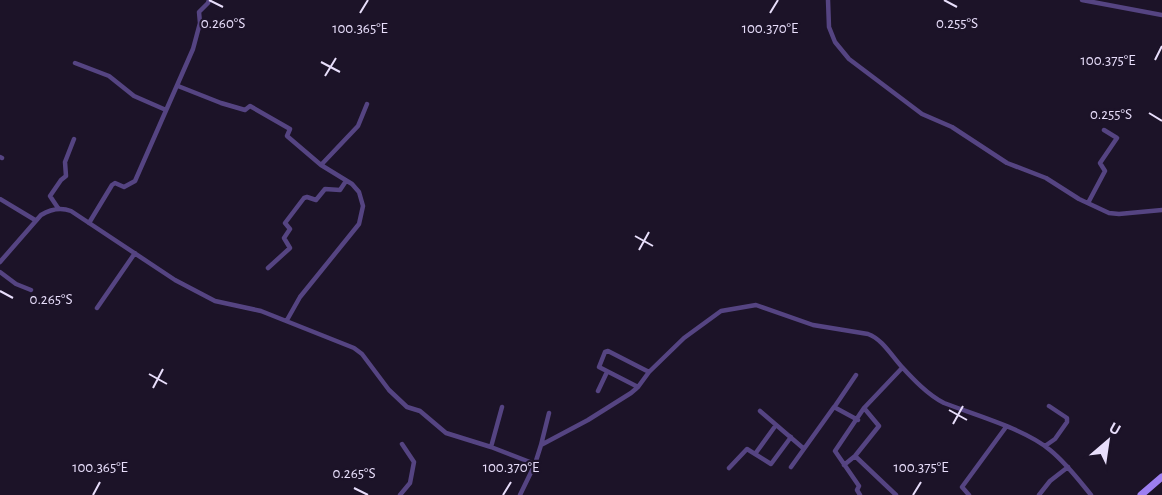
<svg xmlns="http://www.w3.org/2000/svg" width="1162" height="495" font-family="'Alegreya Sans',sans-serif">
<rect width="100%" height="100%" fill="#1c1328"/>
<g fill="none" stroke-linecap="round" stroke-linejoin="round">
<path stroke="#554482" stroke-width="4.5" d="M 828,0 L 829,27 L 835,42 L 849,59 L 922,114 L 952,127 L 1007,163 L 1046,178 L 1079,199 L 1109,213 L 1119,214 L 1162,210
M 1082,0 L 1162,15
M 75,63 L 109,76 L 134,96 L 166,110
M 178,86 L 221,103 L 245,110 L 250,106 L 290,129 L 287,136 L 321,165
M 0,157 L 2,158
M 0,199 L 35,220
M 1088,203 L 1105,171 L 1100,163 L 1117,138 L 1104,130
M 58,208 L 50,196 L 61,180 L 66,176 L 65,162 L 74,139
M 89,223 L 112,185 L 115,183 L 124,187 L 135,181 L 193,49 L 200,23 L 199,12 L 208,3 L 209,0
M 0,262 L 41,215 C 51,209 60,207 71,211 L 175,280 L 215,301 L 261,311 L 354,348 L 362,354 L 389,390 L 407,407 L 420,411 L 446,433 L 491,447 L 535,464
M 268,268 L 290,248 L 284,238 L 290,229 L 285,223 L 304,198 L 307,197 L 316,200 L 325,189 L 340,190 L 346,181
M 0,272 L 16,284 L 31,290
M 97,308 L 135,253
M 287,320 L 300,297 L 359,224 L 363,206 L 359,192 L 352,184 L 321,165 L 358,126 L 367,104
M 638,387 L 599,367 L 605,352 L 608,351 L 649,372
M 598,391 L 607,372
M 835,406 L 856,375
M 760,411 L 803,448
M 541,445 L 549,413
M 1045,446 L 1055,439 L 1067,422 L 1067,418 L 1049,406
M 491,447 L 502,407
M 755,454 L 776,425
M 855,456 L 896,495
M 844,465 L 855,456 L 879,426 L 864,408
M 791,467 L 834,407 L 858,420
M 729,468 L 747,449 L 771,464 L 791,437
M 400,495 L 410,483 L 414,462 L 402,444
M 520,495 L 535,464 L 541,445 L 588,420 L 631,393 L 638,387 L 649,372 L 684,338 L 721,311 L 756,305 L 813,325 L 868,334 C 882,339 891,355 901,366 C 913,379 928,395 944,403 C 975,415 1025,429 1050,450 C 1066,463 1078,479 1091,495
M 860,495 L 857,490 L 859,486 L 835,451 L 864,408 L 902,368
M 969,495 L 962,487 L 1006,427
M 1039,495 L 1050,481 L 1068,467"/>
<path stroke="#9d7ff1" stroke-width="7" d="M 1141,495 L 1162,477"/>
</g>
<path fill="none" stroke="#e8defb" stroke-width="2" d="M 209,0 L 223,7M 944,0 L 957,7M 360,13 L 368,0M 770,13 L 778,0M 1155,60 L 1162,46M 321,62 L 340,72M 325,76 L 336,58M 1149,113 L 1162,121M 635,236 L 653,246M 639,250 L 649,232M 0,291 L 13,298M 149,374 L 167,384M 153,388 L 163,369M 949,410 L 967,420M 953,424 L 963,406M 354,488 L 368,495M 93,495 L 100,482M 503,495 L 511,482M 913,495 L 921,482"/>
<g font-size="15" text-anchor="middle" fill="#e8defb" stroke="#1c1328" stroke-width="4.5" stroke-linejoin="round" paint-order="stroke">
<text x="223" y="28">0.260°S</text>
<text x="957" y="28">0.255°S</text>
<text x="360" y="33">100.365°E</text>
<text x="770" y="33">100.370°E</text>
<text x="1108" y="65">100.375°E</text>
<text x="1111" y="119">0.255°S</text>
<text x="51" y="304">0.265°S</text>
<text x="100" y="472">100.365°E</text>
<text x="511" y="472">100.370°E</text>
<text x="921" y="472">100.375°E</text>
<text x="354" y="478">0.265°S</text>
</g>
<g transform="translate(1108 441) rotate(29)" stroke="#1c1328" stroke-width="4.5" paint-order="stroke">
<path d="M0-4.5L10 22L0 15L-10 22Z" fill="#e8defb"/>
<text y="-9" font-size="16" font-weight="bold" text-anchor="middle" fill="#e8defb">U</text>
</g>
</svg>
